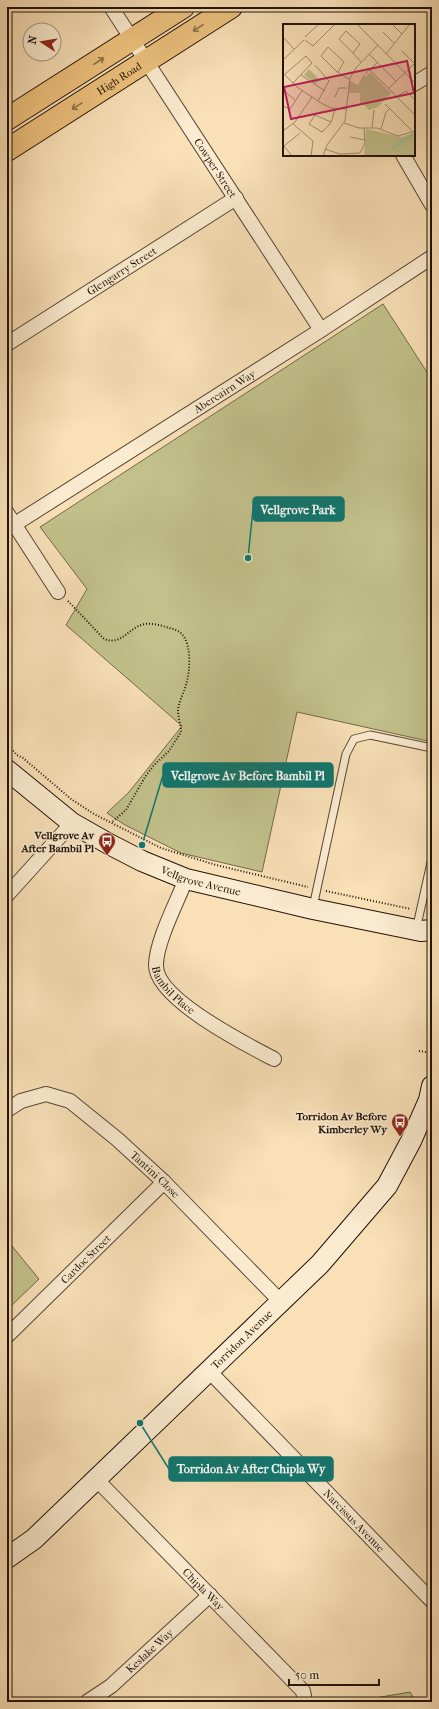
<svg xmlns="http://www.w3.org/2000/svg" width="439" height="1709" font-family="'IM FELL French Canon',serif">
<rect width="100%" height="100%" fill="#f9e0b7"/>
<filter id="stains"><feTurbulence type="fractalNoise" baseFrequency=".005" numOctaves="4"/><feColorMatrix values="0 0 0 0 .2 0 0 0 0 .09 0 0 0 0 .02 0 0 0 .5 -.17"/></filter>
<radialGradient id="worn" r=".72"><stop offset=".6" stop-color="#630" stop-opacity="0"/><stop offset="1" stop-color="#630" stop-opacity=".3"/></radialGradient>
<path fill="#c2c18b" stroke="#726a4a" d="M 383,304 L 432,380 L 432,742 L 297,712 L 262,872 L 181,853 L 125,825 L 107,813 L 129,792 L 182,726 L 66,625 L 87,589 L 40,527 Z
M 7,1240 L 39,1279 L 7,1310 Z
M 410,1692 L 416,1702 L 352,1702 Z"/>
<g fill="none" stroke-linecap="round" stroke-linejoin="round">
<g stroke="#574634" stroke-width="9">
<path id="lane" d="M 313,907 L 346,754 L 354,739 L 370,735 L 432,748
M 416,930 L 432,858"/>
</g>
<g stroke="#574634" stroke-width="16">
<g id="street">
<path id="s1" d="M 111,7 L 321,330"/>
<path d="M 414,84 L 432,73"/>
<path d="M 403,155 L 432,205"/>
<path id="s2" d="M 7,344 L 236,198"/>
<path d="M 7,513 L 58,592"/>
<path id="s3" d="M 15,524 L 321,330 L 432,257"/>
<path id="s4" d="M 186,879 C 177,902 156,942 156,965 C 155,998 247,1045 274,1059"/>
<path d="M 7,895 L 72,823"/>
<path id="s5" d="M 7,1110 L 21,1101 L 46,1094 L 70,1101 L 117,1139 L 164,1182 L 281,1302"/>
<path id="s6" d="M 7,1336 L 164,1182"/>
<path id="s7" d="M 210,1372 L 432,1601"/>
<path id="s8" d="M 96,1479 L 303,1691 L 305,1702"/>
<path id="s9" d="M 87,1702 L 111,1686 L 210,1595"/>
</g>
</g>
<g stroke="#211209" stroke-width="22">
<g id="secondary">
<path id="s10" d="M 7,770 L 72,823 L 109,844 L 142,861 L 186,879 L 313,909 L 421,931 L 432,930"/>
<path id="s11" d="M 7,1558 L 34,1539 L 320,1264 L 387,1186 L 411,1141 L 429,1100 L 432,1086"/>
</g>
</g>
<g stroke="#211209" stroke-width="24">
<g id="primary">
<path d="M 7,119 L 183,7"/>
<path id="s12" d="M 7,150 L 231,7"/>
</g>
</g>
<path stroke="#211209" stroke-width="2" stroke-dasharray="1 2" stroke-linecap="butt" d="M 68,601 L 104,639 C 123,646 128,627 145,624 C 152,623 159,625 166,627 C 173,629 180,630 184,637 C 191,647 190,670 187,681 C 185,691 179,700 178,710 C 178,717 181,725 181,732 L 169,751 L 154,765 L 145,777 L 126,810 L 112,822
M 7,744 L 17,755 L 23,758 L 71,799 L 94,814 L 161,848 L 216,865 L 308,887
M 326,891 L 411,909
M 419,1051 L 432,1053"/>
<use href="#lane" stroke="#fbebd0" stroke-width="7"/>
<use href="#street" stroke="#fbebd0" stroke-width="14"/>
<use href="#secondary" stroke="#fbebd0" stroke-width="20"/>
<use href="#primary" stroke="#ecc07c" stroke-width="22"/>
</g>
<defs><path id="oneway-shaft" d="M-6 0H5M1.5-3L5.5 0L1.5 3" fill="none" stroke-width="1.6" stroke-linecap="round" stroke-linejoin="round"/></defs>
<g stroke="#917248">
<use href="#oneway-shaft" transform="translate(198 28) rotate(147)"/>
<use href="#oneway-shaft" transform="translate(99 61) rotate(-33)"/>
<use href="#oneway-shaft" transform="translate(77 106) rotate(148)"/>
</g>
<defs>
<g id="bus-pin" transform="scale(0.9)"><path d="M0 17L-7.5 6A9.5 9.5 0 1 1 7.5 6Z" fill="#8f2418" stroke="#fbebd0"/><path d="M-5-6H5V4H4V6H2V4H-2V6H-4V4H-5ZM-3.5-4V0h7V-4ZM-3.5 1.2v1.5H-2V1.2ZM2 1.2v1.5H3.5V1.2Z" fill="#fff"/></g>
</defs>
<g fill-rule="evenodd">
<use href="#bus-pin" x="107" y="841"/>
<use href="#bus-pin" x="400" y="1122"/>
</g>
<g text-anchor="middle" stroke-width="3" stroke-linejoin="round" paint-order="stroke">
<g font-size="11" fill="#211209" stroke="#fbebd0">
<text dy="4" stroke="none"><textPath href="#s12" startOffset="133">High Road</textPath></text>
<text dy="4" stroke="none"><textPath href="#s1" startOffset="192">Cowper Street</textPath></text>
<text dy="4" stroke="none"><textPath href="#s2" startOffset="136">Glengarry Street</textPath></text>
<text dy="4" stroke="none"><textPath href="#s3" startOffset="248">Abercairn Way</textPath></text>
<text dy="4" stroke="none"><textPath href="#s10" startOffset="226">Vellgrove Avenue</textPath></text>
<text dy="4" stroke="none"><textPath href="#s4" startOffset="123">Bambil Place</textPath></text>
<text dy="4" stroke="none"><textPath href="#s5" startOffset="180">Tantini Close</textPath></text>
<text dy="4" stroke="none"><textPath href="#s6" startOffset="110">Cardoc Street</textPath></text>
<text dy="4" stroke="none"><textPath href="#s11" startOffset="321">Torridon Avenue</textPath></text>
<text dy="4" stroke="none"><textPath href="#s7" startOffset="207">Narcissus Avenue</textPath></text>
<text dy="4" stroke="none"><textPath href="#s8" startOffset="154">Chipla Way</textPath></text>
<text dy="4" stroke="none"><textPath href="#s9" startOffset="81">Keslake Way</textPath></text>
</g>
<g font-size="11" font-weight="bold" fill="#211209" stroke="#fbebd0" text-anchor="end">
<text x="94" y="839">Vellgrove Av<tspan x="94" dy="13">After Bambil Pl</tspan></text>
<text x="387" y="1120">Torridon Av Before<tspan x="387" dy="13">Kimberley Wy</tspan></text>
</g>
</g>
<g transform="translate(283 24)">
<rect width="132" height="132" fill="#f9e0b7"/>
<path d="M 26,45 L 36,55 L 33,60 L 21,51 ZM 87,48 L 108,69 L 95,83 L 86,86 L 80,80 L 77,81 L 77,69 L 65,69 L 67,57 L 75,61 L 80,51 L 83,52 ZM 83,105 L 119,113 L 132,108 L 132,132 L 81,132 Z" fill="#c2c18b"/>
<path fill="none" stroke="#9fbea9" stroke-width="2" d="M 109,124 L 132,109"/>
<path fill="none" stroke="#a38e71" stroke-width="1" d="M 74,0 L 132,59M 109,0 L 119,10M 100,8 L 112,20M 0,13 L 11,25M 22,13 L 36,0M 22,16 L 30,22 L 52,0M 119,27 L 131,39M 70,29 L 56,15 L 63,7 L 77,20 L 70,29 L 78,38M 86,30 L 113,57M 103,30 L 127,0M 0,36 L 21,16M 32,41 L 46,57 L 35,77M 87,46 L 132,91M 55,48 L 61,38 L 45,23 L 38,32 L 54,48 L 55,48 L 57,50 L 66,55M 0,49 L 14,63 L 38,79 L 48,84 L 64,85M 82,50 L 95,38M 1,51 L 23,32 L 29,39 L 10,59M 18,51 L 42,67M 105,65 L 132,39M 0,66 L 13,77M 52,73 L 56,64 L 64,64M 113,73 L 123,67 L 132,76M 102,80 L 130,108M 0,82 L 7,85 L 19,67M 48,98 L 32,91 L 26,100 L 39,108 L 46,101 L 48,98 L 49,96 L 52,85M 61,99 L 76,104 L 94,104 L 115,112 L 132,107M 10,100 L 30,117 L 28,132M 89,104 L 91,86M 98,105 L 103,88 L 107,84M 0,107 L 12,98 L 29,73M 67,113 L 82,116M 42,125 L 57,130 L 77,129 L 82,119 L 81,104M 9,132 L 1,122 L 17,109M 40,132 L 44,121 L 62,97 L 67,54 L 73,44 L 95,21"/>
<path fill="#c2185b" fill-opacity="0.15" stroke="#c2185b" stroke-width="2" d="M 124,37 L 131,69 L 8,95 L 1,63 Z"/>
<rect width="132" height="132" fill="none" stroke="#211209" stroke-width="2"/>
</g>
<path fill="none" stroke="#0f766e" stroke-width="1.5" d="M248 558L253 509M142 845L163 775M140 1423L169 1469"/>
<g fill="#0f766e" stroke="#fbebd0" stroke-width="1.5">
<circle cx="248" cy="558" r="4"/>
<circle cx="142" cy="845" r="4"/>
<circle cx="140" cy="1423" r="4"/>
</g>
<g fill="#0f766e" stroke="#0f766e" stroke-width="1.5">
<rect x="253" y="497" width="91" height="24" rx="4"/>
<rect x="163" y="763" width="170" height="24" rx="4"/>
<rect x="169" y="1457" width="164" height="24" rx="4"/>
</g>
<g font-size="12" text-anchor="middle" font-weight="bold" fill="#fff">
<text x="298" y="514">Vellgrove Park</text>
<text x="248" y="780">Vellgrove Av Before Bambil Pl</text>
<text x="251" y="1473">Torridon Av After Chipla Wy</text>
</g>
<rect width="439" height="1709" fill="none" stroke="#f9e0b7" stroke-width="24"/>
<rect x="8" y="8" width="423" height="1693" fill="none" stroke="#211209" stroke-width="2"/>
<rect x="12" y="12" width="415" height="1685" fill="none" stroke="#211209"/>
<g transform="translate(42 42) rotate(282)"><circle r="19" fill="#fbebd0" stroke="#a49480"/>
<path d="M0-3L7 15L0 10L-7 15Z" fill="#8f2418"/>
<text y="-6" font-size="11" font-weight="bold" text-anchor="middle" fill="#211209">N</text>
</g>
<path d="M289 1679v6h90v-6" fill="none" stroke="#211209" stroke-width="2"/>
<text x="295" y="1679" font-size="12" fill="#211209" stroke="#fbebd0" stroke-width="3" paint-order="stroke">50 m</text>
<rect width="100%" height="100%" filter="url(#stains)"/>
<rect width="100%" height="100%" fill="url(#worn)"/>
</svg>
